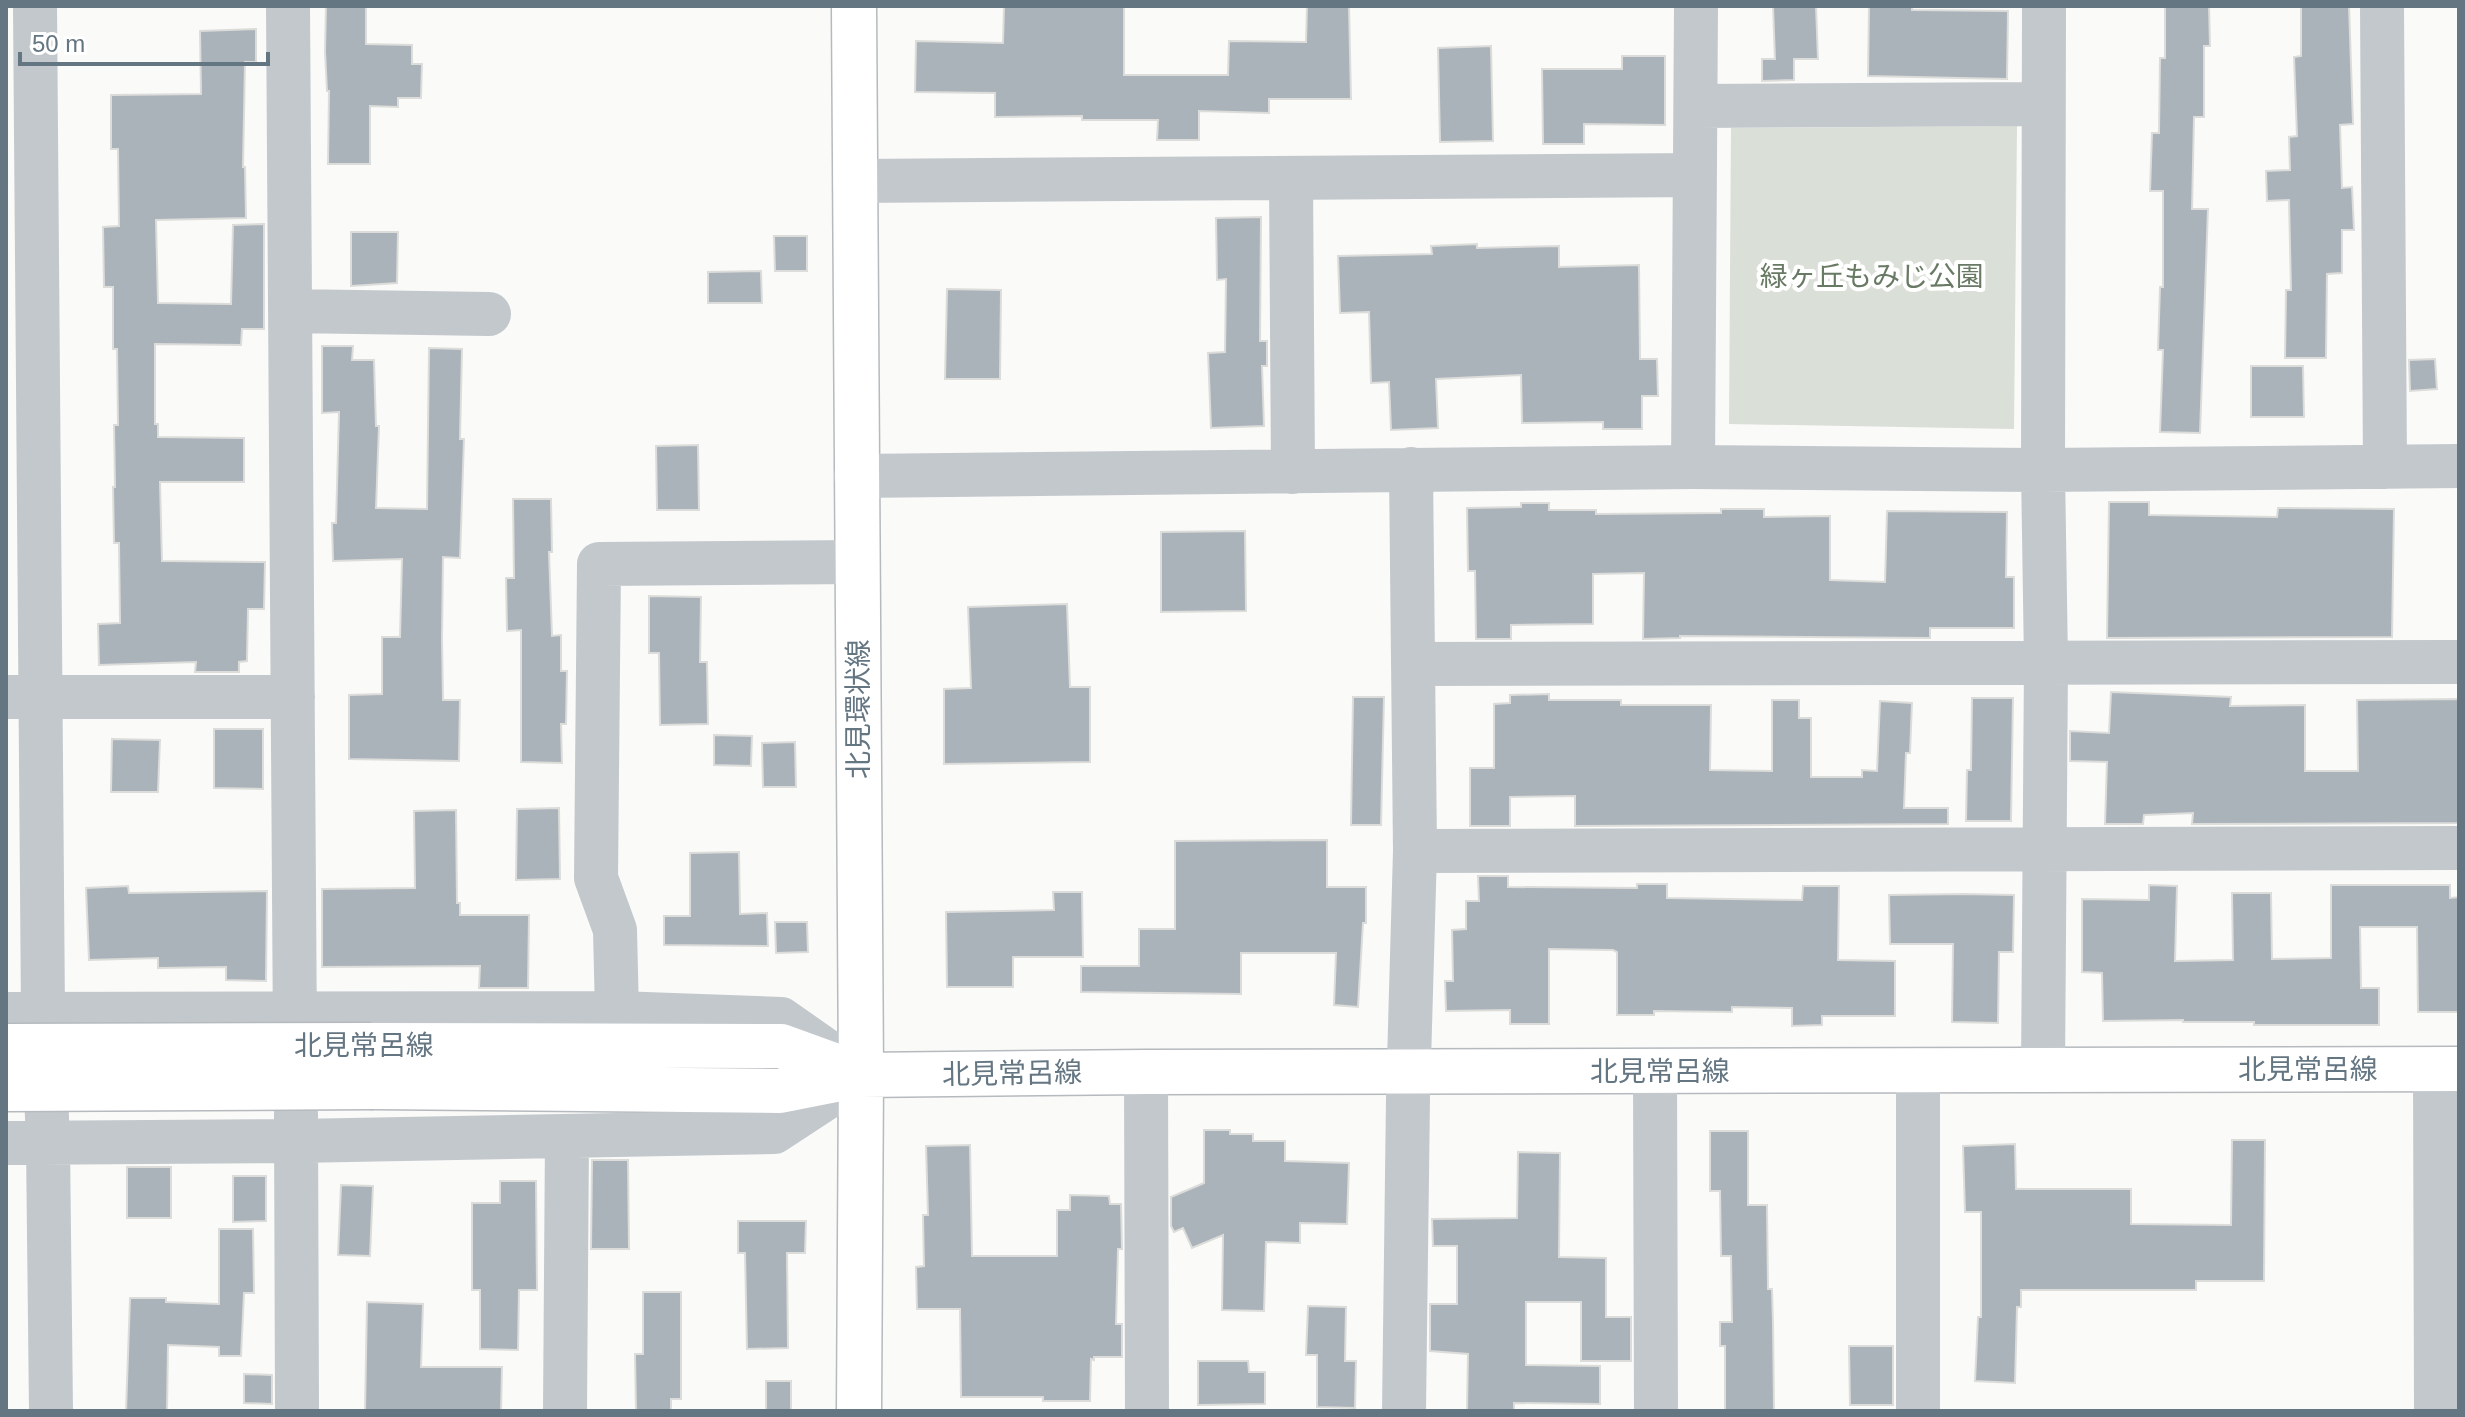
<svg xmlns="http://www.w3.org/2000/svg" width="2465" height="1417" font-family="Arial,'Noto Sans JP',sans-serif">
<rect width="100%" height="100%" fill="#fafaf8"/>
<path fill="#dadfd7" d="M 2017,126 L 2014,429 L 1729,424 L 1731,128 Z"/>
<path fill="#aab3b9" stroke="#dcdcda" stroke-width="2" d="M 326,6 L 366,6 L 366,44 L 412,45 L 412,64 L 422,64 L 421,98 L 398,98 L 398,107 L 370,106 L 370,164 L 328,164 L 329,91 L 327,91 L 325,51 Z
M 1004,6 L 1124,6 L 1124,75 L 1228,75 L 1229,41 L 1306,42 L 1307,6 L 1349,6 L 1351,99 L 1269,99 L 1269,113 L 1199,111 L 1199,140 L 1157,140 L 1158,120 L 1082,120 L 1082,116 L 995,117 L 995,93 L 915,92 L 916,41 L 1003,43 Z
M 1773,6 L 1816,6 L 1818,59 L 1794,59 L 1794,80 L 1762,81 L 1762,59 L 1775,59 Z
M 1869,6 L 1912,6 L 1912,10 L 2008,11 L 2007,79 L 1868,76 Z
M 2165,6 L 2209,6 L 2210,46 L 2204,46 L 2204,117 L 2194,117 L 2192,209 L 2208,209 L 2200,433 L 2160,432 L 2163,350 L 2158,350 L 2160,287 L 2163,287 L 2163,191 L 2150,191 L 2152,133 L 2159,133 L 2160,58 L 2165,58 Z
M 2301,6 L 2349,6 L 2353,124 L 2340,125 L 2342,188 L 2352,187 L 2354,230 L 2342,230 L 2342,273 L 2327,274 L 2326,358 L 2285,358 L 2286,290 L 2291,290 L 2289,200 L 2267,201 L 2266,171 L 2290,170 L 2289,137 L 2297,136 L 2294,57 L 2301,56 Z
M 256,29 L 256,62 L 245,62 L 243,167 L 245,167 L 246,218 L 156,220 L 158,303 L 231,304 L 233,225 L 264,224 L 264,329 L 242,329 L 241,345 L 155,344 L 155,424 L 158,424 L 158,437 L 244,438 L 244,482 L 160,482 L 162,561 L 265,562 L 264,609 L 248,609 L 247,661 L 239,662 L 239,672 L 195,672 L 196,662 L 99,665 L 98,624 L 120,623 L 119,543 L 114,543 L 113,487 L 115,487 L 114,425 L 118,425 L 117,349 L 113,349 L 113,287 L 104,287 L 103,227 L 119,226 L 118,149 L 111,149 L 111,95 L 201,94 L 200,31 Z
M 1491,46 L 1493,141 L 1440,142 L 1438,48 Z
M 1622,56 L 1665,56 L 1665,125 L 1584,124 L 1584,144 L 1543,144 L 1542,69 L 1622,69 Z
M 1261,217 L 1260,341 L 1267,341 L 1267,366 L 1262,366 L 1264,426 L 1211,428 L 1208,353 L 1225,352 L 1226,279 L 1217,280 L 1216,218 Z
M 351,232 L 398,232 L 397,283 L 351,286 Z
M 774,236 L 807,236 L 807,271 L 775,271 Z
M 1477,244 L 1477,248 L 1559,246 L 1559,267 L 1639,265 L 1640,359 L 1657,359 L 1658,396 L 1642,396 L 1642,429 L 1603,429 L 1603,422 L 1522,423 L 1521,375 L 1436,379 L 1438,428 L 1391,430 L 1389,382 L 1371,383 L 1369,312 L 1340,313 L 1338,256 L 1432,254 L 1431,246 Z
M 761,271 L 762,303 L 708,303 L 708,272 Z
M 947,289 L 1001,290 L 1000,379 L 945,379 Z
M 322,346 L 353,346 L 352,360 L 374,360 L 376,426 L 379,426 L 376,508 L 427,509 L 429,348 L 462,349 L 460,439 L 464,439 L 460,558 L 443,557 L 442,638 L 443,700 L 460,700 L 459,761 L 349,759 L 349,695 L 382,694 L 382,637 L 400,637 L 402,559 L 333,561 L 332,523 L 336,523 L 339,412 L 322,413 Z
M 2435,359 L 2437,389 L 2410,391 L 2409,360 Z
M 2251,366 L 2303,366 L 2304,417 L 2251,417 Z
M 698,445 L 699,510 L 657,510 L 656,446 Z
M 513,499 L 551,499 L 552,552 L 549,552 L 552,636 L 561,635 L 561,671 L 567,671 L 566,724 L 561,724 L 562,763 L 521,762 L 521,630 L 507,631 L 506,578 L 514,578 Z
M 2109,502 L 2149,502 L 2149,515 L 2277,517 L 2278,508 L 2394,509 L 2392,637 L 2107,638 Z
M 1521,503 L 1549,503 L 1549,510 L 1596,510 L 1596,514 L 1721,513 L 1721,509 L 1764,509 L 1764,517 L 1830,516 L 1830,580 L 1885,582 L 1887,511 L 2007,512 L 2006,577 L 2014,577 L 2014,628 L 1930,628 L 1930,638 L 1680,636 L 1680,638 L 1643,639 L 1644,573 L 1593,574 L 1593,624 L 1511,625 L 1511,639 L 1476,639 L 1475,571 L 1468,571 L 1467,508 L 1521,507 Z
M 1245,531 L 1246,611 L 1161,612 L 1161,532 Z
M 649,596 L 701,597 L 700,662 L 707,662 L 708,724 L 660,725 L 659,653 L 649,653 Z
M 1067,604 L 1070,687 L 1090,687 L 1090,762 L 944,764 L 944,689 L 971,688 L 968,607 Z
M 2111,692 L 2231,697 L 2230,706 L 2305,705 L 2305,771 L 2358,771 L 2357,700 L 2459,699 L 2459,823 L 2192,824 L 2193,813 L 2144,815 L 2143,824 L 2105,824 L 2107,762 L 2070,761 L 2070,731 L 2109,733 Z
M 1549,694 L 1549,700 L 1621,700 L 1621,705 L 1711,705 L 1710,770 L 1772,771 L 1772,700 L 1799,700 L 1799,718 L 1811,718 L 1811,777 L 1862,777 L 1862,770 L 1877,771 L 1880,701 L 1912,703 L 1910,753 L 1906,753 L 1904,808 L 1948,808 L 1948,824 L 1575,826 L 1575,796 L 1510,797 L 1510,826 L 1470,826 L 1470,768 L 1494,768 L 1494,704 L 1510,703 L 1510,695 Z
M 1353,697 L 1384,697 L 1381,825 L 1351,825 Z
M 1972,698 L 2013,698 L 2011,821 L 1966,821 L 1967,770 L 1971,770 Z
M 214,729 L 263,729 L 263,789 L 214,788 Z
M 714,735 L 752,736 L 751,766 L 714,765 Z
M 112,739 L 160,740 L 158,792 L 111,792 Z
M 795,742 L 796,787 L 763,787 L 762,743 Z
M 559,808 L 560,879 L 516,880 L 517,809 Z
M 456,810 L 457,903 L 460,903 L 460,915 L 529,915 L 528,988 L 479,988 L 480,966 L 322,967 L 322,889 L 415,888 L 414,811 Z
M 1327,840 L 1327,887 L 1366,887 L 1366,923 L 1363,923 L 1358,1007 L 1334,1005 L 1336,953 L 1241,953 L 1241,994 L 1081,992 L 1081,966 L 1139,966 L 1139,929 L 1175,929 L 1175,841 Z
M 739,852 L 740,914 L 767,913 L 768,946 L 664,945 L 664,916 L 690,916 L 690,853 Z
M 1478,876 L 1508,876 L 1508,887 L 1637,888 L 1637,884 L 1667,884 L 1667,898 L 1802,900 L 1803,886 L 1839,886 L 1838,960 L 1895,961 L 1895,1016 L 1822,1016 L 1822,1025 L 1792,1026 L 1792,1008 L 1732,1007 L 1732,1012 L 1654,1011 L 1654,1015 L 1617,1015 L 1617,952 L 1613,950 L 1549,949 L 1549,1024 L 1510,1024 L 1510,1010 L 1446,1011 L 1445,981 L 1453,981 L 1452,930 L 1466,929 L 1466,901 L 1479,901 Z
M 2149,885 L 2177,886 L 2175,961 L 2233,960 L 2232,893 L 2271,893 L 2272,959 L 2331,958 L 2331,885 L 2450,885 L 2450,898 L 2459,897 L 2459,1012 L 2418,1012 L 2417,927 L 2360,927 L 2361,988 L 2379,988 L 2379,1025 L 2254,1025 L 2254,1022 L 2183,1022 L 2183,1020 L 2103,1021 L 2102,973 L 2082,972 L 2082,899 L 2149,900 Z
M 128,886 L 129,893 L 267,891 L 266,981 L 226,980 L 226,967 L 158,968 L 158,958 L 89,960 L 86,888 Z
M 1053,892 L 1082,892 L 1083,957 L 1013,957 L 1013,987 L 947,987 L 946,912 L 1054,910 Z
M 1964,894 L 2014,895 L 2013,952 L 1999,952 L 1998,1023 L 1952,1022 L 1953,944 L 1890,944 L 1889,895 Z
M 775,922 L 807,922 L 808,952 L 776,953 Z
M 1204,1130 L 1230,1130 L 1230,1134 L 1253,1134 L 1253,1141 L 1285,1141 L 1285,1161 L 1349,1163 L 1347,1224 L 1300,1223 L 1300,1243 L 1266,1242 L 1264,1311 L 1222,1310 L 1223,1235 L 1192,1248 L 1183,1228 L 1174,1232 L 1171,1226 L 1171,1197 L 1204,1183 Z
M 1710,1131 L 1748,1131 L 1748,1205 L 1767,1205 L 1768,1289 L 1772,1289 L 1773,1322 L 1774,1411 L 1725,1411 L 1725,1346 L 1720,1346 L 1720,1322 L 1732,1322 L 1731,1256 L 1721,1256 L 1720,1191 L 1710,1191 Z
M 2232,1140 L 2265,1140 L 2264,1281 L 2196,1281 L 2196,1290 L 2021,1290 L 2021,1307 L 2017,1307 L 2015,1383 L 1975,1381 L 1978,1317 L 1981,1317 L 1981,1212 L 1965,1212 L 1963,1146 L 2015,1144 L 2016,1189 L 2131,1189 L 2131,1224 L 2231,1225 Z
M 970,1145 L 972,1256 L 1057,1256 L 1057,1210 L 1070,1210 L 1070,1195 L 1109,1196 L 1110,1204 L 1121,1204 L 1122,1249 L 1118,1249 L 1116,1324 L 1122,1324 L 1122,1357 L 1094,1357 L 1094,1360 L 1091,1359 L 1090,1401 L 1043,1401 L 1043,1397 L 961,1397 L 960,1309 L 917,1309 L 916,1267 L 924,1266 L 923,1215 L 928,1215 L 926,1146 Z
M 1518,1152 L 1560,1153 L 1559,1257 L 1606,1258 L 1606,1317 L 1631,1317 L 1631,1361 L 1581,1361 L 1581,1302 L 1526,1302 L 1526,1365 L 1600,1366 L 1600,1404 L 1514,1403 L 1514,1411 L 1467,1411 L 1468,1354 L 1430,1351 L 1430,1304 L 1457,1304 L 1457,1246 L 1433,1246 L 1432,1219 L 1517,1218 Z
M 592,1160 L 628,1160 L 629,1249 L 591,1249 Z
M 127,1167 L 171,1167 L 171,1218 L 127,1218 Z
M 233,1176 L 266,1176 L 266,1221 L 233,1222 Z
M 500,1181 L 536,1181 L 537,1290 L 519,1290 L 518,1350 L 480,1349 L 480,1290 L 472,1290 L 472,1203 L 500,1203 Z
M 341,1185 L 373,1186 L 370,1256 L 338,1255 Z
M 738,1221 L 806,1221 L 805,1253 L 787,1253 L 788,1348 L 747,1349 L 745,1253 L 738,1253 Z
M 219,1229 L 253,1229 L 254,1293 L 244,1293 L 241,1356 L 219,1356 L 219,1347 L 168,1345 L 167,1411 L 126,1411 L 130,1298 L 166,1298 L 166,1302 L 219,1304 Z
M 643,1292 L 681,1292 L 681,1399 L 671,1399 L 671,1411 L 636,1411 L 635,1354 L 643,1354 Z
M 367,1302 L 423,1304 L 421,1367 L 502,1367 L 501,1411 L 365,1411 Z
M 1308,1306 L 1346,1307 L 1345,1361 L 1356,1361 L 1355,1408 L 1317,1407 L 1317,1355 L 1306,1355 Z
M 1849,1346 L 1893,1346 L 1893,1405 L 1850,1405 Z
M 1198,1361 L 1248,1361 L 1249,1372 L 1265,1372 L 1265,1404 L 1198,1405 Z
M 244,1374 L 272,1375 L 272,1404 L 244,1403 Z
M 766,1381 L 791,1381 L 791,1411 L 766,1411 Z"/>
<g fill="none" stroke-linecap="round" stroke-linejoin="round">
<g stroke="#b5babe" stroke-width="47">
<path id="major" d="M 854,6 L 861,1075 L 859,1411
M 371,1045 L 781,1046 L 861,1075
M 373,1087 L 780,1091 L 861,1075 L 1146,1072 L 2459,1069"/>
</g>
<path stroke="#c3c8cc" stroke-width="44" d="M 35,6 L 43,1014 L 48,1144 L 51,1411
M 288,6 L 295,1041
M 2382,6 L 2385,467
M 1696,106 L 2043,104
M 1291,179 L 1293,472
M 855,181 L 1695,175
M 291,311 L 489,314
M 1693,467 L 1696,6
M 856,476 L 1693,467 L 2043,470 L 2459,466
M 1414,664 L 2459,662
M 6,697 L 293,697
M 1415,851 L 2459,848
M 617,1013 L 615,930 L 596,878 L 599,564 L 857,562
M 6,1014 L 617,1013 L 781,1019 L 861,1075 L 774,1132 L 296,1141 L 6,1143
M 2435,1069 L 2436,1411
M 2043,1070 L 2046,662 L 2043,470 L 2044,6
M 1655,1071 L 1656,1411
M 1146,1072 L 1147,1411
M 296,1113 L 297,1411
M 565,1411 L 567,1136
M 1404,1411 L 1408,1097 L 1415,851 L 1411,469
M 1918,1411 L 1918,1070"/>
<use href="#major" stroke="#fff" stroke-width="44"/>
<g stroke="#b5babe" stroke-width="47" stroke-linecap="butt">
<path id="major-bridge" d="M 6,1046 L 371,1045
M 6,1089 L 373,1087"/>
</g>
<use href="#major-bridge" stroke="#fff" stroke-width="44"/>
</g>
<g text-anchor="middle" stroke-width="8" stroke-linejoin="round" paint-order="stroke">
<g font-size="28" fill="#687a64" stroke="#fff">
<text x="1872" y="286">緑ヶ丘もみじ公園</text>
</g>
<g font-size="28" fill="#657683" stroke="#fff">
<text transform="translate(858 709) rotate(-90)" y="10">北見環状線</text>
<text x="364" y="1055">北見常呂線</text>
<text x="2308" y="1079">北見常呂線</text>
<text x="1660" y="1081">北見常呂線</text>
<text transform="translate(1012 1073) rotate(-1)" y="10">北見常呂線</text>
</g>
</g>
<rect width="2465" height="1417" fill="none" stroke="#657683" stroke-width="16"/>
<path d="M20 52v12h248v-12" fill="none" stroke="#657683" stroke-width="4"/>
<text x="32" y="52" font-size="24" fill="#657683" stroke="#ffffff" stroke-width="6" paint-order="stroke">50 m</text>
</svg>
